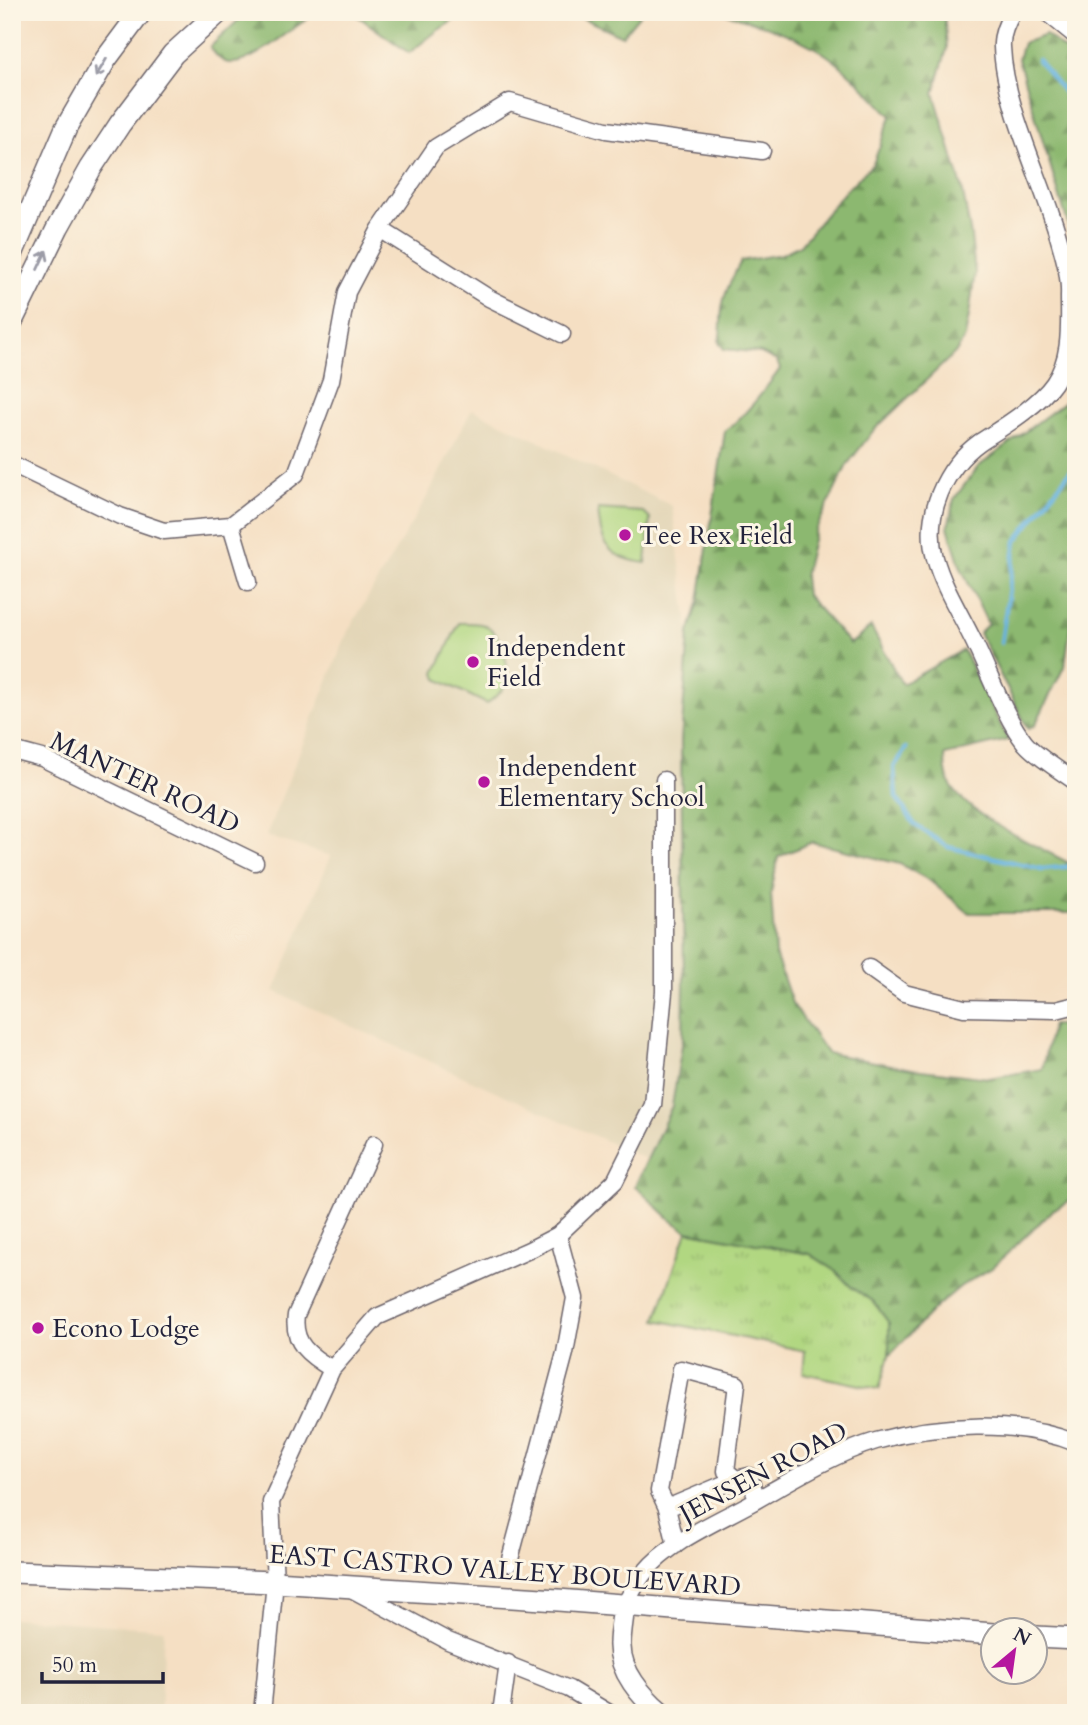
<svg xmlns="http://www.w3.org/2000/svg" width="1088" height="1725" font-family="Cardo,serif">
<defs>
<pattern id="grass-tufts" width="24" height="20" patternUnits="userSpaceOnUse" patternTransform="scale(1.75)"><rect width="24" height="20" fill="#b1d781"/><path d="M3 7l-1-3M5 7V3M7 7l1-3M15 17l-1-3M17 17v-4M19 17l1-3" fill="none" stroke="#98b870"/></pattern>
<pattern id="forest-firs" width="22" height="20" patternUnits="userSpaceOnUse" patternTransform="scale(1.75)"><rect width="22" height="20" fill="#8cb86f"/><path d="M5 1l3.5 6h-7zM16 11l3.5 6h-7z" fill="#72955c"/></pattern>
</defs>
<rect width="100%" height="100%" fill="#fcf5e5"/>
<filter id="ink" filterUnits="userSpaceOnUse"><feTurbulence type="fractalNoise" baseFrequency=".0143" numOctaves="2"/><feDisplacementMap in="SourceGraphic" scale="14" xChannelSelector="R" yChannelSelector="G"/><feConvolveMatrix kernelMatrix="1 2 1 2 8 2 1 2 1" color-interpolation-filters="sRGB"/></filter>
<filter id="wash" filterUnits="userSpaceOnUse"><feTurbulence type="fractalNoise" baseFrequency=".00686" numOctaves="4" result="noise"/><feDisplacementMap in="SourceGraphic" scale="28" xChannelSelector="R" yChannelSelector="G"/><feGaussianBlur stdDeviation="1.57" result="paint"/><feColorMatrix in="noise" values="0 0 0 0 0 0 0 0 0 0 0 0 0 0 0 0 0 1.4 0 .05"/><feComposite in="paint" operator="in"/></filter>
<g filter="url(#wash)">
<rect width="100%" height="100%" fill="#f5dfc3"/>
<path fill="#e3d6b7" d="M 472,409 L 672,506 L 689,633 L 681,741 L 684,985 L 683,1039 L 672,1106 L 646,1159 L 274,991 L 331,856 L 266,836 L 348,631 L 427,497 Z
M 12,1618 L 164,1629 L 160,1713 L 12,1713 Z"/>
<path fill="url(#grass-tufts)" stroke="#6a7c5e" stroke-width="2" d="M 687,1231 L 810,1254 L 836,1271 L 851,1287 L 873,1301 L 889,1323 L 889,1356 L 879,1389 L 803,1373 L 805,1351 L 656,1320 Z"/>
<path fill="url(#forest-firs)" stroke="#576d55" stroke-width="2" d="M 247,12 L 318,12 C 296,23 255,64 231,63 C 221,63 215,54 210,47 Z
M 352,12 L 467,12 L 437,31 L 409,53 Z
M 569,12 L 642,12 L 622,36 Z
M 720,12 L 944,12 L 947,49 L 934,93 L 962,187 L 971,236 L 975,273 L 969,315 L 965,337 L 957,351 L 873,431 L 847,465 L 815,531 L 804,577 L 806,595 L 850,644 L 871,627 L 902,684 L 963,650 L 1008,740 L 945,755 C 945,765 946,779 952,787 C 972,818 1037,846 1071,864 L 1076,859 L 1076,913 L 969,913 L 929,880 L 900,864 L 812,842 L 778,857 L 771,893 L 775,954 L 792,1003 L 827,1053 L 912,1069 L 989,1078 L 1042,1069 L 1052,1025 L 1076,1025 L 1076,1198 L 1054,1209 L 992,1268 L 961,1286 L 936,1307 L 889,1356 L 889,1323 L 873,1301 L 851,1287 L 836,1271 L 810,1254 L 687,1231 L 671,1220 L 635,1186 L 672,1106 L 683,1039 L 684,985 L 681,741 L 689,633 L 699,601 L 725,431 C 747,414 763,392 780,369 L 777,361 L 761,353 L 724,349 L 719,342 C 722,329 720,315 723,303 C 726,288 734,275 741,261 L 782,254 L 800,245 L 846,190 L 873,164 L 891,116 C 870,94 848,69 822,52 C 791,33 756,22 720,12 Z
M 1046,35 L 1076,59 L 1076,236 L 1071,234 L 1018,59 L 1023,43 Z
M 1076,378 L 1076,586 L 1065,665 L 1035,725 L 1028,729 L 979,633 L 988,624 L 961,568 L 948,527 L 954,499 L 978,467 L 1066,401 Z"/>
<path fill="#b1d781" stroke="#6a7c5e" stroke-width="2" d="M 598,509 L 643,512 L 650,519 L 646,563 C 607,558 601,545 598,509 Z
M 459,623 C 467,623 479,622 487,626 C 503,636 513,672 503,688 C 500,694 492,699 487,704 L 437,679 L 435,673 Z"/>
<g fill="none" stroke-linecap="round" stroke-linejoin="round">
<path stroke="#67b4e0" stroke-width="4.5" d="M 1038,60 L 1076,107
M 1001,643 L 1016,541 L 1076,464
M 906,748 L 894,767 L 896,797 L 915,825 L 948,847 L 1042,869 L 1076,866"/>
</g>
</g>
<g filter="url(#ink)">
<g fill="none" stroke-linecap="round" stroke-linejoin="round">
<g stroke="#6c646b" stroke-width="19">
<path id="minor" d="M 1013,12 C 1007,22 1001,35 1002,47 C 1004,103 1039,174 1056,229 C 1062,250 1070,273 1069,296 C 1069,325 1072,357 1054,383 C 1039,405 1003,427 980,442 C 945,467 923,515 935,558 C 943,587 960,613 973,640 C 988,670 1005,718 1025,743 C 1037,757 1061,771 1076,782
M 380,229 L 489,298 L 562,334
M 12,464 L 120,516 L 164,531 L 231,525 L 296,474 L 331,380 L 347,292 L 380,229 L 436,147 L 510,102 L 606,130 L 762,151
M 231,525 L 248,582
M 12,750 L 42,758 L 255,862
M 869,968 L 904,993 L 964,1008 L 1056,1010 L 1076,1005
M 332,1369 C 310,1356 292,1344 296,1315 L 374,1144
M 667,1508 L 736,1479
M 676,1545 L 667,1508 L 659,1491 L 681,1369 L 737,1384 L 726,1471 L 736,1479 L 749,1476 L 757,1499
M 509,1563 L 565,1353 L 575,1298 L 558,1235
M 353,1590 L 448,1641 L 569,1689 L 609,1713
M 624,1605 C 631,1595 636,1583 644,1573 C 670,1541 715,1523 751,1503 C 790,1481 833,1454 876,1441 C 936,1424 1017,1419 1076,1443
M 262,1713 L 275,1582 L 271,1502 L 332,1369 L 377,1317 L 529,1250 L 558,1235 L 615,1181 L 653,1105 L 664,992 L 664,780
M 501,1713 L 508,1663"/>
</g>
<g stroke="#6c646b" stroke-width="24">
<path id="major" d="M 1050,12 L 1076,33
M 12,254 L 66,128 L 106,59 L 141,12
M 12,321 L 58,227 L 91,168 L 120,124 L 173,54 L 219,12
M 12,1572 L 275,1582 L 558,1600 L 993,1634
M 624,1605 C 623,1618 620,1631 620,1644 C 619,1671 642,1697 661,1713
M 1036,1637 L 1076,1639"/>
</g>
<use href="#minor" stroke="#fff" stroke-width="16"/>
<use href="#major" stroke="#fff" stroke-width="21"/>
</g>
<defs><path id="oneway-shaft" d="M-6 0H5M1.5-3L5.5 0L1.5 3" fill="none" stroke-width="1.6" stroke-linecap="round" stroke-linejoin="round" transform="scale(1.75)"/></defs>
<g stroke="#9c9ca7">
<use href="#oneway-shaft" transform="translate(101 68) rotate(121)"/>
<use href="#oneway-shaft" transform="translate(42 260) rotate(-65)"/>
</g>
</g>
<g fill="#b5179e" stroke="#fcf5e5" stroke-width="2.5">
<circle cx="625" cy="535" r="7"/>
<circle cx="473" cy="662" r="7"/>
<circle cx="484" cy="782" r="7"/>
<circle cx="38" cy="1328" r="7"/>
</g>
<g text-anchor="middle" stroke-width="6" stroke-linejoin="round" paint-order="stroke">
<g font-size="26" fill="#22223b" stroke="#fcf5e5" text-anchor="start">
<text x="639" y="544">Tee Rex Field</text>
<text x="487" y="656">Independent<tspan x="487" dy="30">Field</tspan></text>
<text x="498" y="776">Independent<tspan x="498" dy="30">Elementary School</tspan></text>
<text x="52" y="1337">Econo Lodge</text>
</g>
<g font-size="26" fill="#22223b" stroke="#fcf5e5">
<text transform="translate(145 782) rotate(25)" y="9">MANTER ROAD</text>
<text transform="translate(763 1472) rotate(-28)" y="9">JENSEN ROAD</text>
<text transform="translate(505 1570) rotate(4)" y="9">EAST CASTRO VALLEY BOULEVARD</text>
</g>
</g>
<rect width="1088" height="1725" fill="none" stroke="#fcf5e5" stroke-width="42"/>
<g transform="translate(1014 1651) rotate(29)"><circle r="33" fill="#fcf5e5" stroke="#a5a1a1" stroke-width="2"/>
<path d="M0-5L12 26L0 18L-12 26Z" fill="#b5179e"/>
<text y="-10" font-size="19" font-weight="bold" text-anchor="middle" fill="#22223b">N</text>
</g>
<path d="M42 1672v10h121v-10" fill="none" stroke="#22223b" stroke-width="3.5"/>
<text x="52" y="1672" font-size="21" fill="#22223b" stroke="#fcf5e5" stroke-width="5" paint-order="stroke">50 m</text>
</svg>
